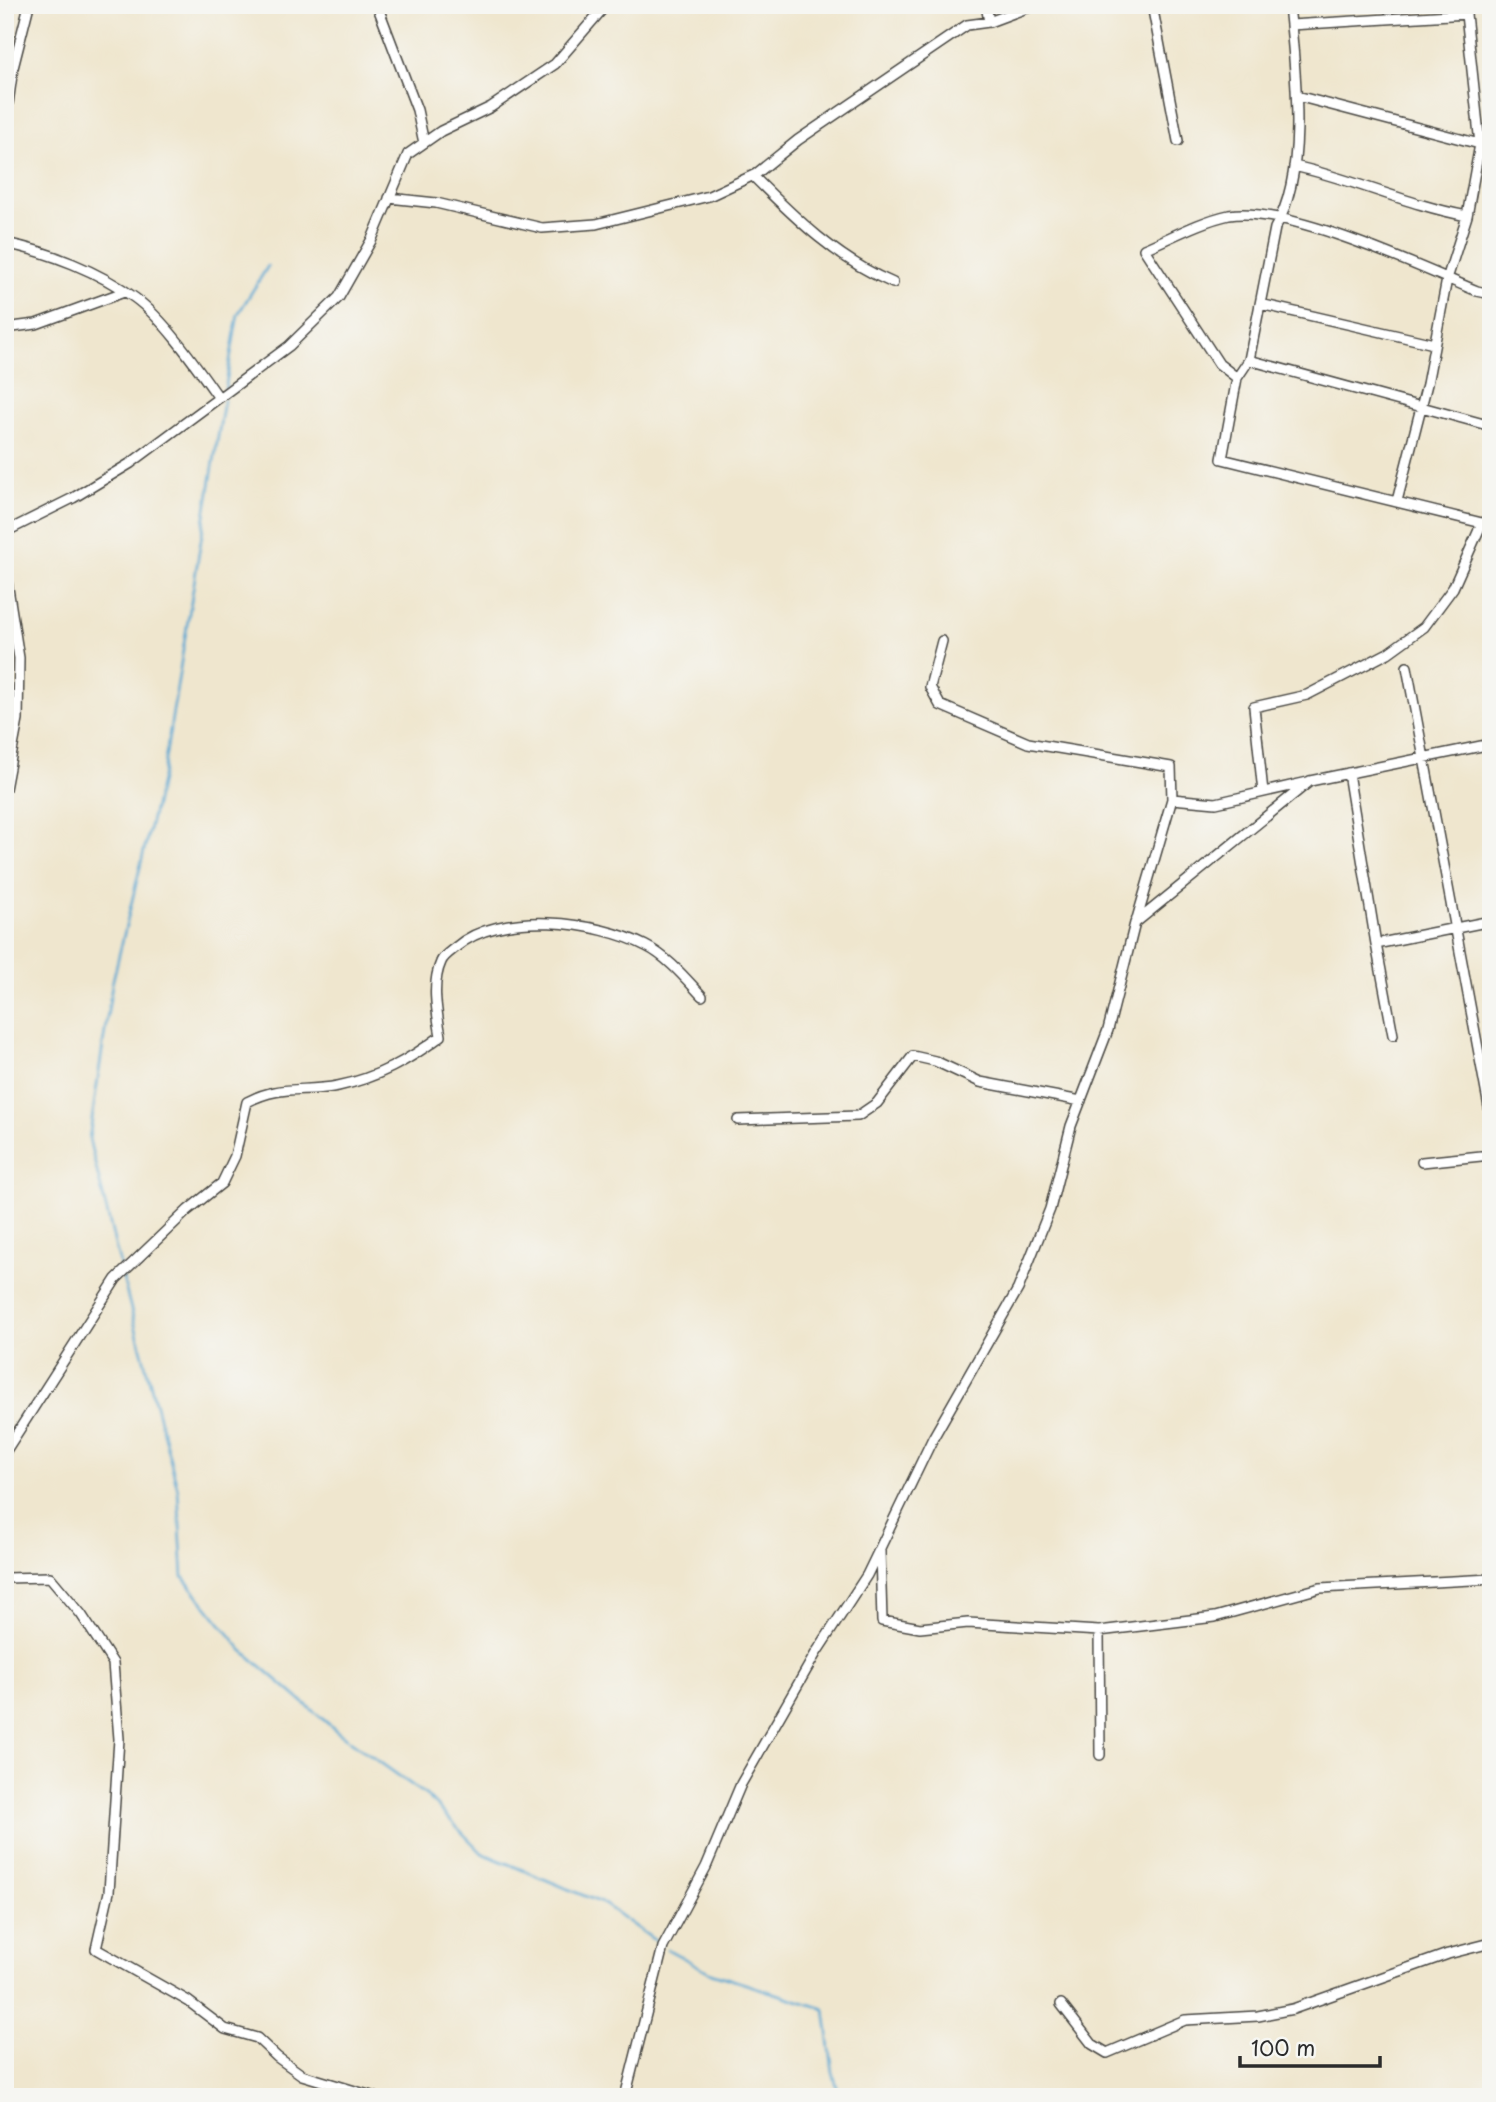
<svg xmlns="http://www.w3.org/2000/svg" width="1496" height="2102" font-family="'Playpen Sans',sans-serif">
<rect width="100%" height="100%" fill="#f6f6f2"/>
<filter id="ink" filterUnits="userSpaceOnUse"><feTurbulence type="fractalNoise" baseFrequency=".0143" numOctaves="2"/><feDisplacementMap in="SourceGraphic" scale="14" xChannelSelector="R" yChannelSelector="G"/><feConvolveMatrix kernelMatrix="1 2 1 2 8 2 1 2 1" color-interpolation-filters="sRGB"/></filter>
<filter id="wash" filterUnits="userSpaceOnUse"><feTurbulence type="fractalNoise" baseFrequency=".00686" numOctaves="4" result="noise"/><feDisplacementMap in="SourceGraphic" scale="28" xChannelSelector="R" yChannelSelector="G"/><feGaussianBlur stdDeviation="1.57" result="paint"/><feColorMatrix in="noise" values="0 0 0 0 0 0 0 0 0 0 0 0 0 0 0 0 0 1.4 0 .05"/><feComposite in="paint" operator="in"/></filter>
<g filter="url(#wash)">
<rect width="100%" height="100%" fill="#efe6ce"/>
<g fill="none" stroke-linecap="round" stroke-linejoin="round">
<path stroke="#57a6d1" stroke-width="2.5" d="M 225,390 L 238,314 L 268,266
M 121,1269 L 89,1139 L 112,984 L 163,772 L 224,400
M 122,1275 L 178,1490 L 183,1577 L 242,1650 L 339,1733 L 427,1796 L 482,1853 L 604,1904 L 661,1945
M 667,1949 L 711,1973 L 825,2009 L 833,2073 L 840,2097"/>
</g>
</g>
<g filter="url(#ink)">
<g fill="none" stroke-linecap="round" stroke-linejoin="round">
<g stroke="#484743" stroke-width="12">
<path id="minor" d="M 377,5 L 417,110 L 424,143
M 986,5 L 989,22
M 1152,5 L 1178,141
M 1289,5 C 1295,68 1309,172 1275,228 L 1249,360 L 1237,378 L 1222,459 L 1482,523
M 1291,25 L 1466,14
M 1297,96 L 1491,147
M 5,125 L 13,68 L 29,5
M 1294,166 C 1353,179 1408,205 1467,216
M 753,176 C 795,218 838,260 893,283
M 389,198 L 436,203 L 542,228 L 596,224 L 709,196 L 756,174 L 798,140 L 967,25 L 989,22 L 1035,5
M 5,243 C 49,252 98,271 135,298 C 165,320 197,367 219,398
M 1260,304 L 1434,344
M 5,328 L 36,324 L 124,292
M 1249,360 L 1491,426
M 1237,378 L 1219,364 L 1144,249 C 1170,238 1201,221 1229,215 C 1287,205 1420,267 1477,291 L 1491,294
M 1397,501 L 1427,384 L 1447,279 L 1467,216 L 1480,144 L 1465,5
M 5,532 L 73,498 L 131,463 L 289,346 L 339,297 L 372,239 L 408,154 L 441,131 L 491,107 L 555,64 L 606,5
M 5,569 L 19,658 L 18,720 L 5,789
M 942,641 L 930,687 L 940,705 L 1028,743 L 1171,767 L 1172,799 L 1136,922
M 1407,667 L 1491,1118
M 1348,773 L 1376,944 L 1491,921
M 1263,792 L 1254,707 L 1307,695 L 1388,653 L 1424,627 L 1453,588 L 1482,523 L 1491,520
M 1172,799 L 1216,803 L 1308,782
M 1376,944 L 1393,1035
M 738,1120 L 858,1116 L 877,1103 L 913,1056 L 935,1061 L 980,1082 L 1081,1101
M 1422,1162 L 1491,1155
M 5,1452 L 116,1279 L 188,1210 L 222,1183 L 235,1156 L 247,1102 C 281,1084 302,1093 338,1086 C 377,1078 409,1060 441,1036 C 437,1013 431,984 441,962 C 443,956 451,951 456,947 C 499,909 599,921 646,946 C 668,957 686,979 702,996
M 880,1551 L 882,1621 L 920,1628 L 968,1623 L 1099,1631 L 1215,1617 L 1320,1588 L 1491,1579
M 5,1578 L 50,1577 L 81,1614 L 113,1663 L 119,1739 L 109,1892 L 96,1949 L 188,2001 L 225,2029 L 257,2038 L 277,2057 L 302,2075 L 375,2097
M 1099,1631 L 1100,1755
M 1061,2004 L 1092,2044 L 1107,2053 L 1185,2020 L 1258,2016 L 1293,2009 L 1448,1954 L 1491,1943
M 625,2097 L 663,1947 L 706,1867 L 741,1784 L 816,1653 L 867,1575 L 933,1438 L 1018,1289 L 1050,1209 L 1071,1126 L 1108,1030 L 1135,923 L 1310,781 L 1491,744"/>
</g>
<use href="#minor" stroke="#fff" stroke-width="9"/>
</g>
</g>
<rect width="1496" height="2102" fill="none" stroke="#f6f6f2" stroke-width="28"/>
<path d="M1240 2056v10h140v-10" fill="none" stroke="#2b2b2b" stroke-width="3.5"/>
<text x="1251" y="2056" font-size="21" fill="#2b2b2b" stroke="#f6f6f2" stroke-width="5" paint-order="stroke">100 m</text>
</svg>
